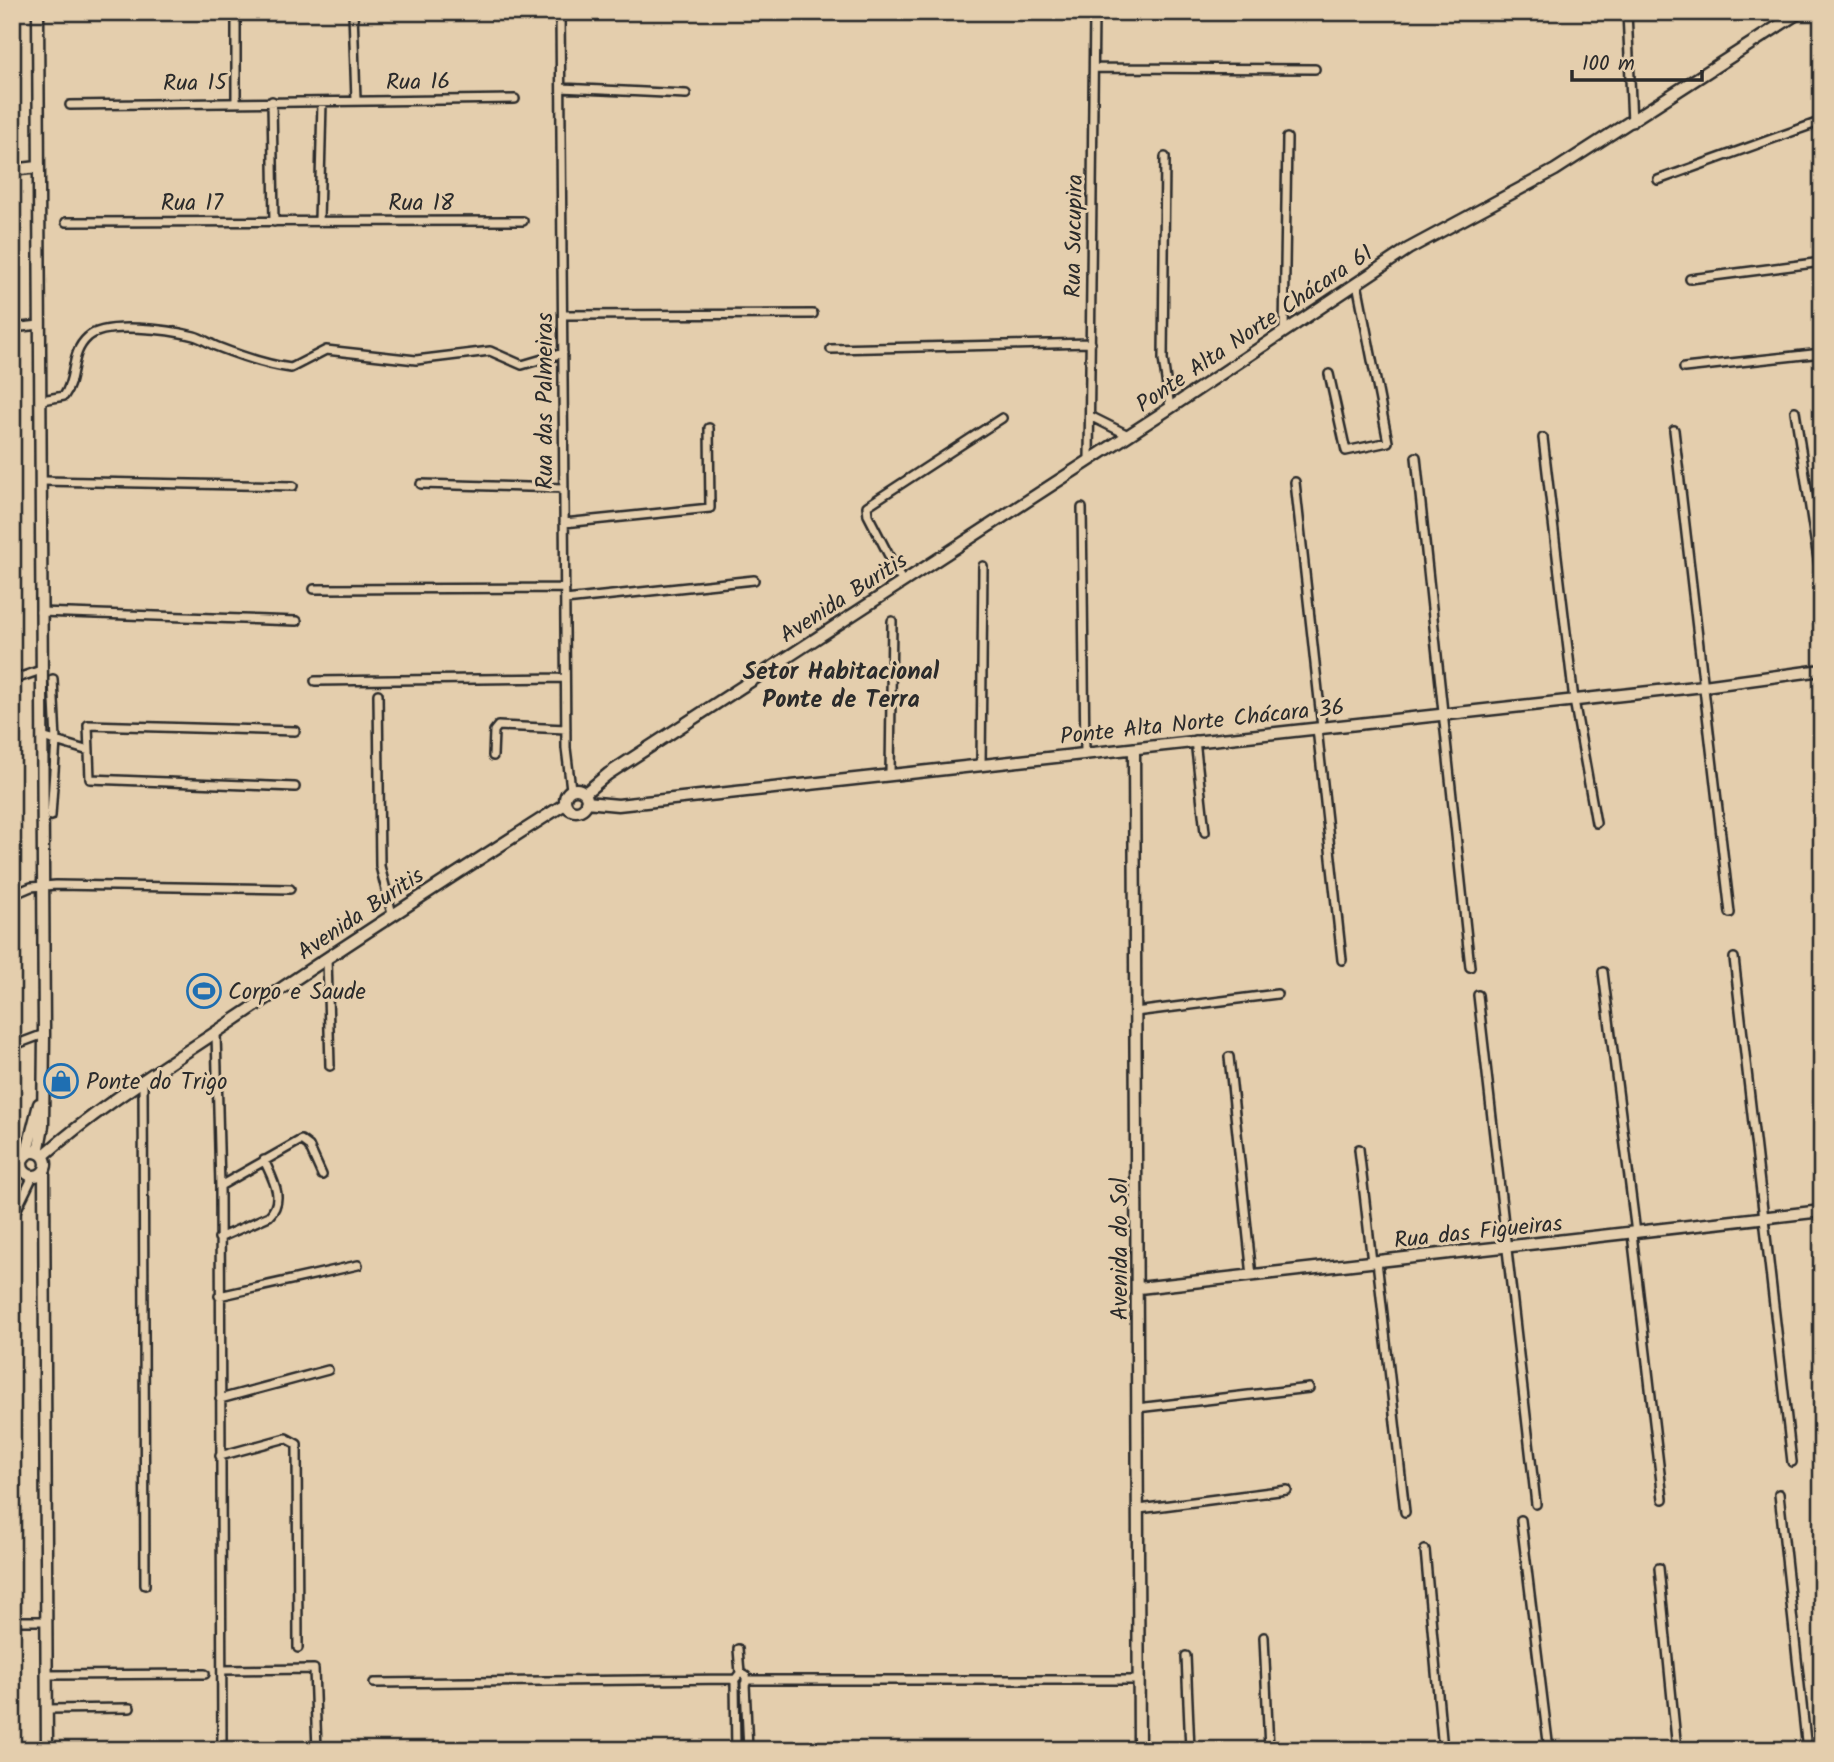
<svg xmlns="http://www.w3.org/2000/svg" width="1834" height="1762" font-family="Kalam,sans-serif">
<rect width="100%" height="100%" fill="#e4cead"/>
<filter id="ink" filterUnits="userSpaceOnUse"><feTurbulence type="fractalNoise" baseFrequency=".0143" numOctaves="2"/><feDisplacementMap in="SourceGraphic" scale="14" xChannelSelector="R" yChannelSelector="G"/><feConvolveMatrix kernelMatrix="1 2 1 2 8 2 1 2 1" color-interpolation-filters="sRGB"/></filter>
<g filter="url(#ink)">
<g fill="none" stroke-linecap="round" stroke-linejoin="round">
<g stroke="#2b2b2b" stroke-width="12">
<path id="street" d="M 353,12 L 356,100
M 560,12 L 566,748 L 571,789
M 1627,12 L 1632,123
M 1094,68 L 1315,69
M 561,88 L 686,94
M 236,100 L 236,12
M 272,101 L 274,222
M 70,105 L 515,99
M 1165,157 L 1163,359 L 1170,408
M 1658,180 L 1822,121
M 319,221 L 322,102
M 66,222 L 523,221
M 1690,279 L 1822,262
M 563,315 L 813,314
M 12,328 L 40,325
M 1284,332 L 1287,138
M 831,349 L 1091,343
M 1684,368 L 1822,353
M 1329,374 L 1346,451 L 1388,442 L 1357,283
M 42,400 L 64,396 C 77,378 69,354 88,337 C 105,321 171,330 194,336 C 202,338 210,344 218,347 C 241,356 267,365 291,368 L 326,350 L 416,360 L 490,351 L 522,365 L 563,353
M 1795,411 L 1822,585
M 1092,417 L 1128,435
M 1674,430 L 1730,913
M 1543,438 L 1574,700 L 1596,823
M 1416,457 L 1470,967
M 1089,460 L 1094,12
M 43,481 L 293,486
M 1295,482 L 1322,727
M 421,484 L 564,488
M 1082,508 L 1085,754
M 564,523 L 710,508 L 709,428
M 902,581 L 868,515 L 867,506 L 1002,418
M 314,589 L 565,588
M 565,600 L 754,580
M 40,612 L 297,621
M 12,680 L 41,670
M 315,681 L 565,678
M 378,694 L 380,866 L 392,914
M 1317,728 L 1342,960
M 42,737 L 89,751
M 1195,740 L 1205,832
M 493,756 L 494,731 L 498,726 L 566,729
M 981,765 L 983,566
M 890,775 L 892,621
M 295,787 L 90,779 L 88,725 L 295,731
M 51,816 L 56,741 L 53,679
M 12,895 L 31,887 L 56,885 L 290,889
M 327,958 L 330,1066
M 1734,958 L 1792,1462
M 1603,972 L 1636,1233
M 1478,995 L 1536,1504
M 1135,1012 L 1277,994
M 216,1033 L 220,1186 L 222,1750
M 12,1046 L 44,1034
M 1229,1057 L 1252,1276
M 143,1079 L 145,1585
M 1359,1149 L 1372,1262
M 220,1186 L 301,1140 L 309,1146 L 322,1175
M 12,1219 L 33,1176
M 1632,1234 L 1663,1499
M 219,1238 L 269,1216 C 286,1199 272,1178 264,1160
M 1377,1261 L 1405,1512
M 219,1296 L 358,1265
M 220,1399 L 328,1370
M 1137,1408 L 1309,1388
M 220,1456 L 286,1438 L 297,1444 L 298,1648
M 1779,1494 L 1807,1750
M 1139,1509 L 1287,1490
M 1521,1520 L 1549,1750
M 1425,1550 L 1443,1750
M 1659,1568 L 1677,1750
M 12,1621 L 47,1621
M 1264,1637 L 1269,1750
M 1186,1656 L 1190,1750
M 222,1670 L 314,1669 L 317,1750
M 740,1673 L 746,1676 L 746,1683
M 47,1675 L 205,1674
M 747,1680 L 1139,1680
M 734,1681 L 740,1673 L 738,1649
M 374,1683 L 734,1679
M 735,1683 L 736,1750
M 745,1684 L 748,1750
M 47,1709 L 130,1708"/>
</g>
<g stroke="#2b2b2b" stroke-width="15">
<path id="secondary" d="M 38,12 L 44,1034 L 43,1126 L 38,1153
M 12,170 L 38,167
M 1134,749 L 1139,1750
M565 800a11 11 0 1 1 22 0a11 11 0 1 1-22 0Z
M 585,793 L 608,774 L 1170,408 L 1408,249 L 1555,170 L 1800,12
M 586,802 L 618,805 L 1704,686 L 1822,670
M22 1164a12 12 0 1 1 24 0a12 12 0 1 1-24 0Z
M 26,1155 L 39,1104
M 43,1156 C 103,1103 171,1063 237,1018 C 346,945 455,874 565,804
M 44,1171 L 47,1750
M 1139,1288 L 1822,1211"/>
</g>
<use href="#street" stroke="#e4cead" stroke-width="7"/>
<use href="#secondary" stroke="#e4cead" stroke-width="10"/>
</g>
</g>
<defs>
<g id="stadium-ring" transform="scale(1.75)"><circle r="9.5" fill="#e4cead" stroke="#1f6fb2" stroke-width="1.5"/><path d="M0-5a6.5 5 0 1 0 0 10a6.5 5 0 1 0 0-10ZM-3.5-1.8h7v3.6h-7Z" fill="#1f6fb2"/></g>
<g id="shop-ring" transform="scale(1.75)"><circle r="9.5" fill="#e4cead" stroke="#1f6fb2" stroke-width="1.5"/><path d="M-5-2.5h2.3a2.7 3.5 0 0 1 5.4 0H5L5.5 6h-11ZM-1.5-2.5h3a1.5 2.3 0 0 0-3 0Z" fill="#1f6fb2"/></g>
</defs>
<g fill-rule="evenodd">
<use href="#stadium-ring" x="204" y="991"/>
<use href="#shop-ring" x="61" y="1081"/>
</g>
<g text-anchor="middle" stroke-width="6" stroke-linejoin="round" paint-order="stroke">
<g font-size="23" fill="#2b2b2b" stroke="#e4cead">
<text transform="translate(418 81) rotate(-1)" y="8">Rua 16</text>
<text transform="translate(195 82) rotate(-1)" y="8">Rua 15</text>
<text x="192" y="210">Rua 17</text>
<text x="421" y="210">Rua 18</text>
<text transform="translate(1073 236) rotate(-89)" y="8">Rua Sucupira</text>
<text transform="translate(1254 328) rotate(-34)" y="8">Ponte Alta Norte Chácara 61</text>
<text transform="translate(544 401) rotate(-90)" y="8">Rua das Palmeiras</text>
<text transform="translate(843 597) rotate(-33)" y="8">Avenida Buritis</text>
<text transform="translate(1202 721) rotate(-6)" y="8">Ponte Alta Norte Chácara 36</text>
<text transform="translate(360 913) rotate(-34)" y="8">Avenida Buritis</text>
<text transform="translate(1478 1231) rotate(-6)" y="8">Rua das Figueiras</text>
<text transform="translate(1119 1249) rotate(-90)" y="8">Avenida do Sol</text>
</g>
<g font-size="23" fill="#2b2b2b" stroke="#e4cead" text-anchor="start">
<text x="228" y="999">Corpo e Saude</text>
<text x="86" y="1089">Ponte do Trigo</text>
</g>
<g font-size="24" font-weight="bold" fill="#2b2b2b" stroke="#e4cead">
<text x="841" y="679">Setor Habitacional<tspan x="841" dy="28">Ponte de Terra</tspan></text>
</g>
</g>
<rect width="1834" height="1762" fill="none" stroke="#e4cead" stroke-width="42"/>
<rect x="21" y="21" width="1792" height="1720" fill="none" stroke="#2b2b2b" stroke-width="2.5" filter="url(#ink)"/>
<path d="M1572 70v10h130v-10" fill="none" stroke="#2b2b2b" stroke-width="3.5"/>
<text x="1582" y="70" font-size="21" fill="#2b2b2b" stroke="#e4cead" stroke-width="5" paint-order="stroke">100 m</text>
</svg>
